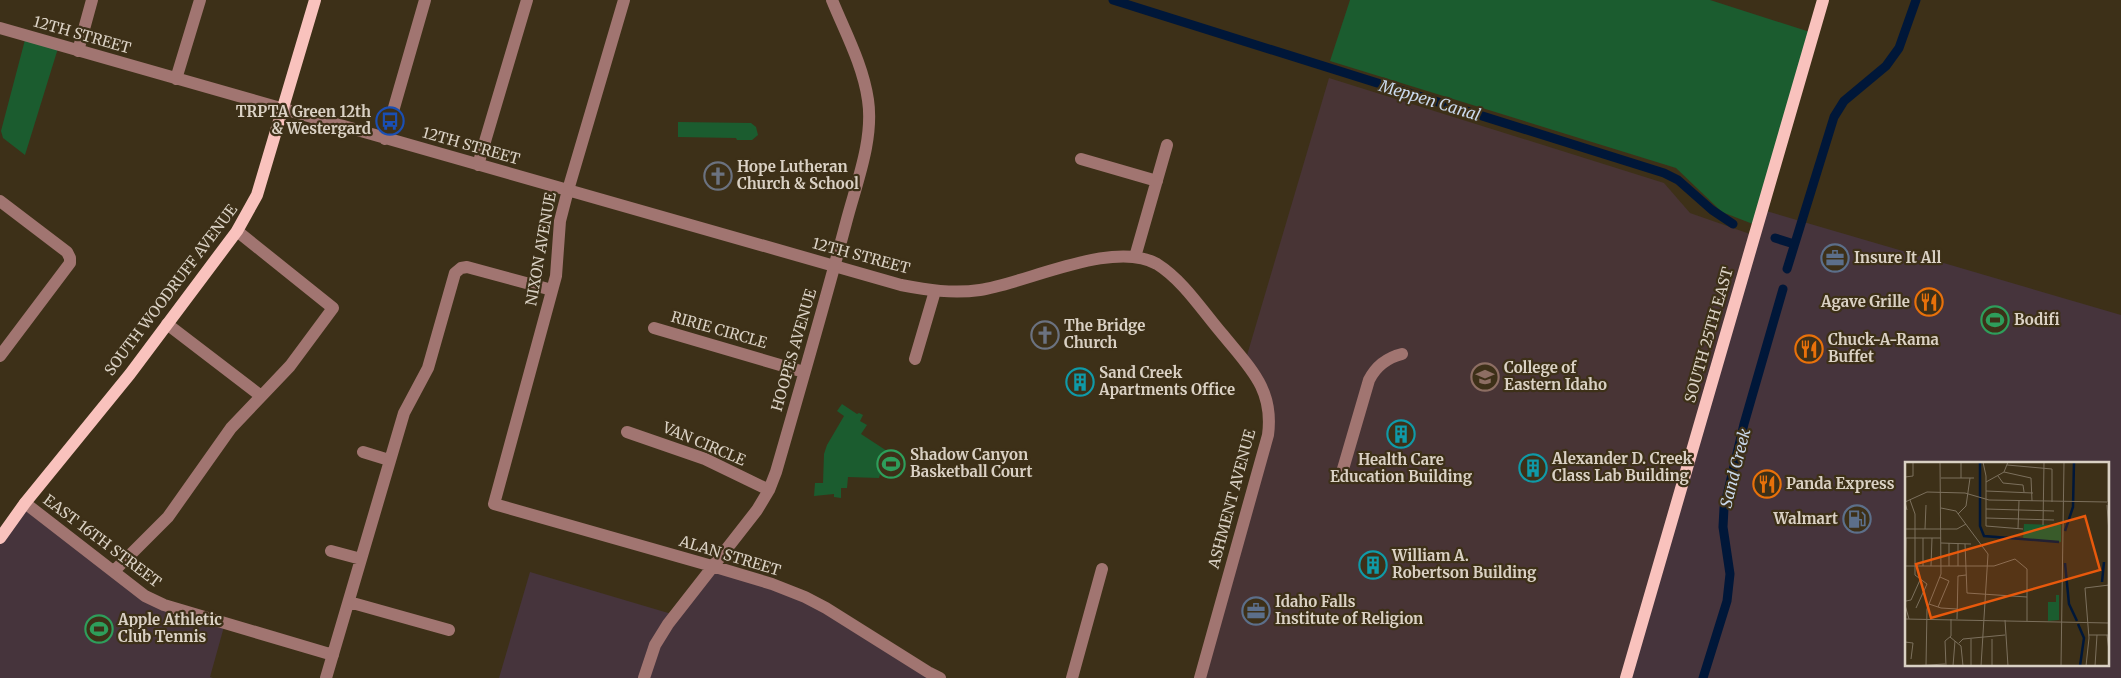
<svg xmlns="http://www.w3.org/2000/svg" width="2121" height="678" font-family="Merriweather,serif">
<rect width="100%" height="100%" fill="#3d3018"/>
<path fill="#46343c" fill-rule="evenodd" d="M 1763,210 L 2121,315 L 2121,678 L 1626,678 ZM 1906,463 L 2107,463 L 2107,664 L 1906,664 Z
M 25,503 L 145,596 L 225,623 L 210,677 L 213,678 L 0,678 L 0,538 Z
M 712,566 L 772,584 L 940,678 L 499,678 L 530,572 L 675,615 Z"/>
<path fill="#483435" d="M 1329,78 L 1664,183 L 1690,213 L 1750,234 L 1625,678 L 1200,678 L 1270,421 L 1245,362 Z"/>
<path fill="#1b5c2f" d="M 1350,0 L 1710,0 L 1813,33 L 1758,226 L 1722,212 L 1676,168 L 1330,61 Z
M 26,36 L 59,45 L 25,155 L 3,138 L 1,131 Z
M 678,122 L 751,123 L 756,127 L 758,135 L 752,140 L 737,140 L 736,138 L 678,137 Z
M 842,404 L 857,414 L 859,413 L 863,415 L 860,421 L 867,425 L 861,434 L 887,451 L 879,478 L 848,477 L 847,488 L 841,488 L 841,498 L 834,497 L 834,494 L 814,496 L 815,483 L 823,483 L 824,454 L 827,445 L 844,416 L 837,411 Z
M 887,452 L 900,456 L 894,476 L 882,473 Z"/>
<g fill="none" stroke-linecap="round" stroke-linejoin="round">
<path stroke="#001739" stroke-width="9" d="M 1113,0 L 1664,173 L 1678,180 L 1712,210 L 1733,224
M 1775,238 L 1794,244
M 1787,269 L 1834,117 L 1844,101 L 1886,66 L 1899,48 L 1916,0
M 1703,678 L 1727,601 L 1730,574 L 1723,527 L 1724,508 L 1744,424 L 1783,289"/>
<path stroke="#a17571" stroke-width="12" d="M 624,0 L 568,190 L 560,221 L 556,276 L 494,504 L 712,566 L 772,584 L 805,597 L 826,608 L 928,672 L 940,678
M 0,28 L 901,285 C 927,290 953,294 980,290 C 1027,283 1114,239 1157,264 C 1184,281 1203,312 1224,336 C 1251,369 1274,390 1268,435 L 1200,678
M 78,51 L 92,0
M 176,79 L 200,0
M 385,139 L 425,0
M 1081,159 L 1157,181
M 478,165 L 527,0
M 0,201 L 67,252 L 70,258 L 70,263 L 0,356
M 1135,257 L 1167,145
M 167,324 L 261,396
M 654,328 L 804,372
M 915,359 L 935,291
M 627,432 L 705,459 L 769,490
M 363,452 L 389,460
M 1343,469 L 1369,380 C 1376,366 1386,358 1402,354
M 25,503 L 145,596 L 164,605 L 333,655
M 331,551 L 361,559
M 114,571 L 168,517 L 231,428 L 290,366 L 333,308 L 237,231
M 349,602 L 449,630
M 326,678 L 404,413 L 428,368 L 455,273 L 461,268 L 467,267 L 552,290
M 644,678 L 655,645 L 668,624 L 757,510 L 769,490 L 776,472 C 800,389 824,306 846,223 C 856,184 874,140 868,100 C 863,65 845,32 832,0
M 1072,678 L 1102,569"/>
<path stroke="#f9c2bd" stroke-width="12" d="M 0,538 L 25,503 L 130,374 L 237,231 L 257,195 L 315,0
M 1626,678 L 1823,0"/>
</g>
<defs>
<g id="bus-ring" transform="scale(1.4375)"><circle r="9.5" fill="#3d3018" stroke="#1a4fb4" stroke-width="1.5"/><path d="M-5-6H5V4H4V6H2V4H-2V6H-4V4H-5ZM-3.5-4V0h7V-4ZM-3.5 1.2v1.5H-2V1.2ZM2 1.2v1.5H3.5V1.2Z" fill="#1a4fb4"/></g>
<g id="church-ring" transform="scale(1.4375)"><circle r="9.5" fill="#3d3018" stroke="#6b7280" stroke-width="1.5"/><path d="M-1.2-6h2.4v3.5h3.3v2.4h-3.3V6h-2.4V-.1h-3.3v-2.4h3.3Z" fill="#6b7280"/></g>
<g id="office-ring" transform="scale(1.4375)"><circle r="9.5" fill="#3d3018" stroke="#5c6f8a" stroke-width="1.5"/><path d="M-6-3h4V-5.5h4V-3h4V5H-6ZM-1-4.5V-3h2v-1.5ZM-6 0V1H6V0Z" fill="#5c6f8a"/></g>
<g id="restaurant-ring" transform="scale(1.4375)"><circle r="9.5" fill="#3d3018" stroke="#e8710a" stroke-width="1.5"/><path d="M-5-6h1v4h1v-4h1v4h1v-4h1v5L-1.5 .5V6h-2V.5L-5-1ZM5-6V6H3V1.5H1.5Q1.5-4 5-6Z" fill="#e8710a"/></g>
<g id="stadium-ring" transform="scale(1.4375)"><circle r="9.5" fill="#3d3018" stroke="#2e9e5b" stroke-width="1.5"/><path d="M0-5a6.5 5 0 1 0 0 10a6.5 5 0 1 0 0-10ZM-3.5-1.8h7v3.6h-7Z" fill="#2e9e5b"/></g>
<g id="university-ring" transform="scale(1.4375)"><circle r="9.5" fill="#3d3018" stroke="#8d6e63" stroke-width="1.5"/><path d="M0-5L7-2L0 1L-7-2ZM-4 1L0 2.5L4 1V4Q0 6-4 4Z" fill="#8d6e63"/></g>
<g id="building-ring" transform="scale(1.4375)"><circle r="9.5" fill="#3d3018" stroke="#0f9aa8" stroke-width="1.5"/><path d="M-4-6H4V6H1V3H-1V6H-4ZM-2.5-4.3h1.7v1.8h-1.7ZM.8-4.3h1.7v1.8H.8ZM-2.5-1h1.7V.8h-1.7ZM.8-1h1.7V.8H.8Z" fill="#0f9aa8"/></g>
<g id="fuel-ring" transform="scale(1.4375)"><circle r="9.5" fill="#3d3018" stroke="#5c6f8a" stroke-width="1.5"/><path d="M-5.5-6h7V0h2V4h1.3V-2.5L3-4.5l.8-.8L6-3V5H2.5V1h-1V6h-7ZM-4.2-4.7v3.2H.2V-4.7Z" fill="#5c6f8a"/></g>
</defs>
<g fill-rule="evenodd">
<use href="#bus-ring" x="390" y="121"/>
<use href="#church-ring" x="718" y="176"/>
<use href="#office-ring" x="1835" y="258"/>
<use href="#restaurant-ring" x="1929" y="302"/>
<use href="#stadium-ring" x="1995" y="320"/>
<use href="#church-ring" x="1045" y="335"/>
<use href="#restaurant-ring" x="1809" y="349"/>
<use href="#university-ring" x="1485" y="377"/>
<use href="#building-ring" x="1080" y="382"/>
<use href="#building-ring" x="1401" y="434"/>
<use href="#stadium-ring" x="891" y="464"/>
<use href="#building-ring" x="1533" y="468"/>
<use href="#restaurant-ring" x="1767" y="484"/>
<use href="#fuel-ring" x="1857" y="519"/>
<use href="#building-ring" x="1373" y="565"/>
<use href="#office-ring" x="1256" y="611"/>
<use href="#stadium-ring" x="99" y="629"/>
</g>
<g text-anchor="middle" stroke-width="4.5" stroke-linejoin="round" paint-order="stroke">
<g font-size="15" fill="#dad1c4" stroke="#3d3018">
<text transform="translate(82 35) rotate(16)" y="5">12TH STREET</text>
<text transform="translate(471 146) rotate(16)" y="5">12TH STREET</text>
<text transform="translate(541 249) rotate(-80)" y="5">NIXON AVENUE</text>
<text transform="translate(861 256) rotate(15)" y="5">12TH STREET</text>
<text transform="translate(171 290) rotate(-53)" y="5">SOUTH WOODRUFF AVENUE</text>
<text transform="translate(719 330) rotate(16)" y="5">RIRIE CIRCLE</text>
<text transform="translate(1709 335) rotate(-74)" y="5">SOUTH 25TH EAST</text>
<text transform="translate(794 350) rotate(-74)" y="5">HOOPES AVENUE</text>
<text transform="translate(704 444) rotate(23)" y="5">VAN CIRCLE</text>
<text transform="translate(1232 499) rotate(-75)" y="5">ASHMENT AVENUE</text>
<text transform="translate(102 541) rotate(37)" y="5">EAST 16TH STREET</text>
<text transform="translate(730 556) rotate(17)" y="5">ALAN STREET</text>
</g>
<g font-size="15" font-weight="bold" fill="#dad1c4" stroke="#3d3018" text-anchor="start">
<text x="371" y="117" text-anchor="end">TRPTA Green 12th<tspan x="371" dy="17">&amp; Westergard</tspan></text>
<text x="737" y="172">Hope Lutheran<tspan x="737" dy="17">Church &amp; School</tspan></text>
<text x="1854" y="263">Insure It All</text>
<text x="1910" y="307" text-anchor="end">Agave Grille</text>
<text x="2014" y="325">Bodifi</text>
<text x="1064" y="331">The Bridge<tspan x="1064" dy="17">Church</tspan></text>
<text x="1828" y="345">Chuck-A-Rama<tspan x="1828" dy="17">Buffet</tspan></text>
<text x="1504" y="373">College of<tspan x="1504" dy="17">Eastern Idaho</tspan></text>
<text x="1099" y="378">Sand Creek<tspan x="1099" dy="17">Apartments Office</tspan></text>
<text x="910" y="460">Shadow Canyon<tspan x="910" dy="17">Basketball Court</tspan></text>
<text x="1552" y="464">Alexander D. Creek<tspan x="1552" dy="17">Class Lab Building</tspan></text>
<text x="1401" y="465" text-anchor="middle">Health Care<tspan x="1401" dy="17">Education Building</tspan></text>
<text x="1786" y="489">Panda Express</text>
<text x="1838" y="524" text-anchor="end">Walmart</text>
<text x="1392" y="561">William A.<tspan x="1392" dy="17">Robertson Building</tspan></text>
<text x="1275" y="607">Idaho Falls<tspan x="1275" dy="17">Institute of Religion</tspan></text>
<text x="118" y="625">Apple Athletic<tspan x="118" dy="17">Club Tennis</tspan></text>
</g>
<g font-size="16" font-style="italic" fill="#cad9ec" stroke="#3d3018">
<text transform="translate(1430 100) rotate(17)" y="6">Meppen Canal</text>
<text transform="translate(1735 468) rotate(-76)" y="6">Sand Creek</text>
</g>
</g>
<g transform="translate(1905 462)">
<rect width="204" height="204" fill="#3d3018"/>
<path d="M 119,62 L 156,63 L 156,80 L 118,77 ZM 151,133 L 154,133 L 154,158 L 143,159 L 143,140 L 151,140 Z" fill="#1b5c2f"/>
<path fill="none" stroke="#001739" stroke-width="2.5" d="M 75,0 L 75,64 L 79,74 L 154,80M 160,69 L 168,45 L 169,0M 160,101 L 164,142 L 172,159M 197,120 L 199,100M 173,162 L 179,176 L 175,204"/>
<path fill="none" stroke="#7c705d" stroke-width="1" d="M 78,0 L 81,14 L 81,64 L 118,67M 102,3 L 147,7 L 147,40M 99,10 L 126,16 L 127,39M 93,14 L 98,21 L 118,23 L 119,30M 0,15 L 8,14 L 8,0M 36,16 L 69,16M 56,16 L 56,0M 81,20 L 99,10 L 103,0M 81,29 L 128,31M 5,38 L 10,52 L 10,113 L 22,122 L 11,146M 203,40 L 203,0M 202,43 L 204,71M 36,46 L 51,49 L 83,92 L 76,204M 81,47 L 149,49M 2,48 L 0,40 L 22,30 L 60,31 L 84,38 L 202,40M 53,52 L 61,44 L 65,16M 81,56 L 149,58M 138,63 L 139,0M 1,67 L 52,67 L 61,62M 20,67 L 21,43M 113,67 L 114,39M 0,76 L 36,76M 1,76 L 0,143 L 4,157M 18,76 L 18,104M 36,81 L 66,82M 44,81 L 44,104M 60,82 L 62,131 L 122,135M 0,104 L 89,104 L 110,97 L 122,107 L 122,159M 26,104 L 27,76M 53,104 L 53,81M 1,139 L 6,138 L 15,118M 24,142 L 36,146 L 52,147M 33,145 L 44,119 L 35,115M 0,157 L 204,161M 52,157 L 53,114 L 61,113M 100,158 L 103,204M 184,173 L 204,173M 202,173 L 204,189M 45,175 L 56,184 L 58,204M 66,177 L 66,204M 87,177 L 87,204M 0,180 L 8,181 L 6,197M 54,181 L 58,177 L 100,173M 6,204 L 40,202M 21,204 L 22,147 L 36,112 L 35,0M 41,204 L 40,179 L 46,174 L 46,157M 48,204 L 50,179M 156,204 L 159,0M 181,204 L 184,176 L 180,126 L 204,123M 190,204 L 192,173"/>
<path fill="#e8590c" fill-opacity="0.15" stroke="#e8590c" stroke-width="2.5" d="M 180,54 L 195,108 L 26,156 L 11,102 Z"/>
<rect width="204" height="204" fill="none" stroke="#dad1c4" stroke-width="2.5"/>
</g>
</svg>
